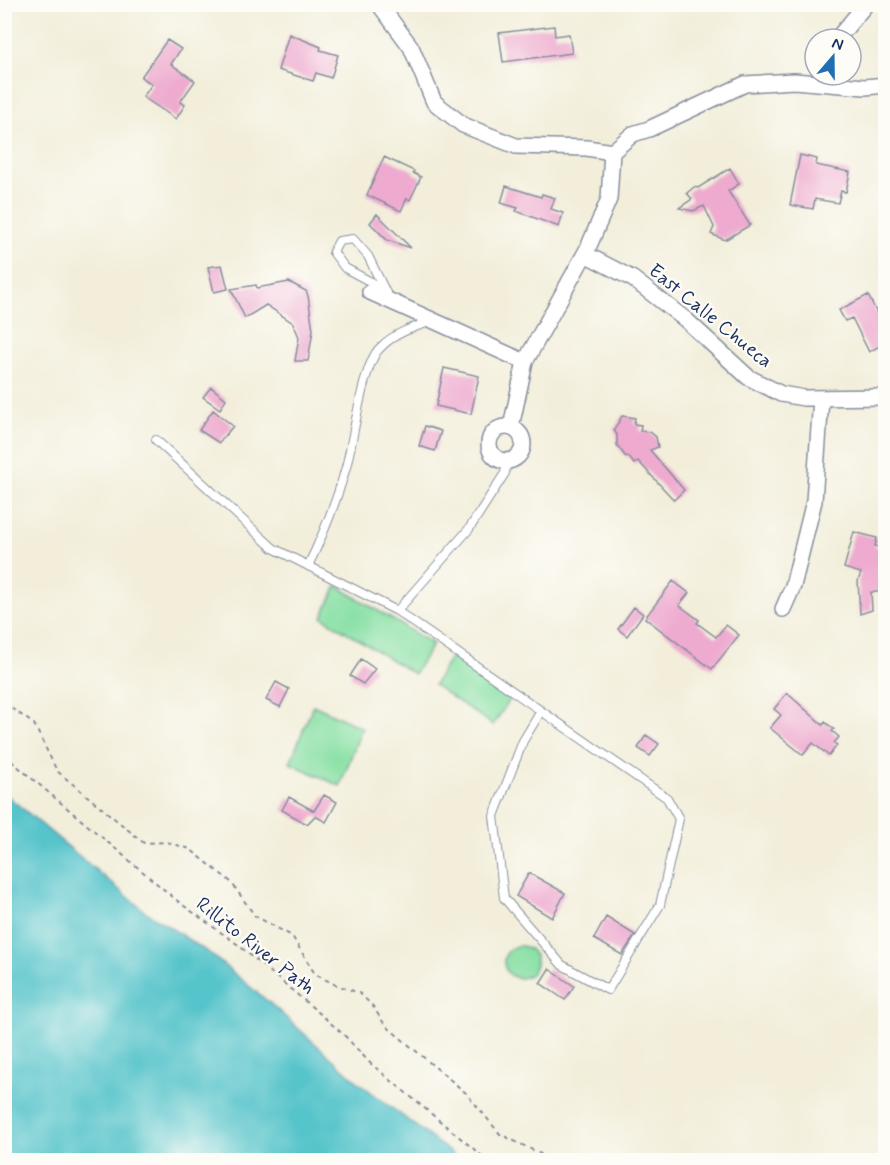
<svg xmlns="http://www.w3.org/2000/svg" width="890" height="1165" font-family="Mynerve,sans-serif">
<rect width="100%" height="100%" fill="#fdfcf7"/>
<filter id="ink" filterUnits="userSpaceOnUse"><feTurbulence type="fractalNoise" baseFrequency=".0167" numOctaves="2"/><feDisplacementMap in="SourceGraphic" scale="12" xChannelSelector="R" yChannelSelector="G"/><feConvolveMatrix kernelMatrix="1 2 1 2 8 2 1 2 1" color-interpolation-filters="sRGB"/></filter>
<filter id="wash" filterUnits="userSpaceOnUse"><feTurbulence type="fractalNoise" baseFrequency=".008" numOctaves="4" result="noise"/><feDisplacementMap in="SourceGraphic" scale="24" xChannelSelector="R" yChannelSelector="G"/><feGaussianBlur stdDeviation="1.35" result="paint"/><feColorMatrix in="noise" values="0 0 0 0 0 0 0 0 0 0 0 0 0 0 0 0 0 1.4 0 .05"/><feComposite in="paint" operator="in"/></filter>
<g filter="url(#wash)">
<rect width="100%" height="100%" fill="#f2eeda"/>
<path fill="#88e0a4" stroke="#528881" stroke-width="1.5" d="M 337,586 L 433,644 L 414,674 L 322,617 Z
M 452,654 L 511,698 L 493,725 L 434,685 Z
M 313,705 L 362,728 L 340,786 L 290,763 Z
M504 962a16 16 0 1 1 32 0a16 16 0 1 1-32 0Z"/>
<path fill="#56c4cb" stroke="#387a94" stroke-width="1.5" d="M 4,793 L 146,912 L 208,952 L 271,1004 L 358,1082 L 460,1160 L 5,1160 Z"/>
<g id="blocks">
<path fill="#eeaacf" d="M 554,26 L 555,36 L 569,34 L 572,53 L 503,62 L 499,33 Z
M 289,34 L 321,47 L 320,50 L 338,55 L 331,78 L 316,73 L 313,81 L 278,70 Z
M 167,40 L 181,49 L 171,64 L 195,81 L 180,102 L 185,105 L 176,119 L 143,97 L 152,84 L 141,77 Z
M 800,155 L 817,159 L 816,165 L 850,172 L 846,192 L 841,191 L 838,203 L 815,199 L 813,209 L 790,205 Z
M 384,157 L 414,171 L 413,173 L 421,177 L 410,200 L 407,198 L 401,211 L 367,195 Z
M 730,168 L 739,184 L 728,191 L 750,225 L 725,240 L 711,234 L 714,227 L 704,206 L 693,211 L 679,208 L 692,199 L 687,193 L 694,187 L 698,188 Z
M 506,186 L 541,197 L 542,194 L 555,198 L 551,209 L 563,213 L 559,227 L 516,211 L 518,208 L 501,203 Z
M 377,214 L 411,248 L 387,240 L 370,223 Z
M 222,265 L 228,289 L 214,292 L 208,267 Z
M 289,282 L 306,291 L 308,296 L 313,330 L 308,361 L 295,361 L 299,337 L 293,323 L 266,305 L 245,318 L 231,289 L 256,285 L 257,288 Z
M 868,295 L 878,315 L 885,311 L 885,343 L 869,352 L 852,318 L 845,321 L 839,310 Z
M 444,368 L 479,376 L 471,414 L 436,406 Z
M 211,387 L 226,399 L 220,409 L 203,397 Z
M 213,410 L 233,426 L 219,443 L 199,430 Z
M 622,416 L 635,418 L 634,424 L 641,425 L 640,431 L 650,432 L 656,437 L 658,447 L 650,450 L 684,490 L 674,500 L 638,461 L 634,464 L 629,457 L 625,456 L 617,445 L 617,435 L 614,430 Z
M 425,426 L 441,431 L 435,451 L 419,446 Z
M 854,532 L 877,538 L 875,546 L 885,549 L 885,573 L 880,592 L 871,592 L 872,610 L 860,614 L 858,581 L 861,573 L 844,568 Z
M 673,581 L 689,593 L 679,605 L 699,620 L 697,623 L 716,637 L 726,625 L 739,635 L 712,669 L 645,618 Z
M 634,607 L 643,614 L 627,636 L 618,629 Z
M 361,659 L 375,669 L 363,684 L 350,676 Z
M 276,682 L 289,689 L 280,707 L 266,700 Z
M 787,693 L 823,725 L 825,722 L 834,729 L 832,731 L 839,737 L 834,743 L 837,745 L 829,756 L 813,743 L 803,755 L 770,728 L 781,715 L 774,709 Z
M 646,735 L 659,744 L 650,756 L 638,748 Z
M 324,795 L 337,802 L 326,822 L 315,816 L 307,824 L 282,810 L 289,797 L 314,811 Z
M 529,873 L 565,893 L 552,918 L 516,896 Z
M 606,917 L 635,935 L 622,955 L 594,939 Z
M 549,969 L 574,986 L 565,1000 L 540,983 Z"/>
</g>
</g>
<g filter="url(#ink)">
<use href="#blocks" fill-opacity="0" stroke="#868e9c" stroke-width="1.5"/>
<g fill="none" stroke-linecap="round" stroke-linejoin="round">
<g stroke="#868e9c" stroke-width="10">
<path id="service" d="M 382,293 L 371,282 L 345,268 L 333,252 L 339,241 L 353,239 L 368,256 L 389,299
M 156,440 L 273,548 L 397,611 L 667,798 L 679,819 L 660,905 L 608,990 L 562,965 L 504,898 L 494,816 L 523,741 L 541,711
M 308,566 C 323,535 337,500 346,467 C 354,439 362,365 380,348 C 394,333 414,327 433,321
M 397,611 L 469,529 L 505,473 L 507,461"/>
</g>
<g stroke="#868e9c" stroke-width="18">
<path id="minor" d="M 379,4 L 411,47 L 434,102 L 463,125 L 516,146 L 587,148 L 612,152
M 837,39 L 866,4
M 585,254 L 633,279 L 686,320 L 748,377 L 781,394 L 804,398 L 886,397
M 370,292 L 525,362
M489 444a17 17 0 1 1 34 0a17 17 0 1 1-34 0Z
M 511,427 L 525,362 L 588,248 L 609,199 L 612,152 L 633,134 L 649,129 L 745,84 L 794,81 L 865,87 L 886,85
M 783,609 L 793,586 L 814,501 L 821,398"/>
</g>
<path stroke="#868e9c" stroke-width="2" stroke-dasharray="4.5 4.5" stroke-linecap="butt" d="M 4,703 L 34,724 L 57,771 L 144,843 L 167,842 L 190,849 L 231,882 L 255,916 L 292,936 L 315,974 L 334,984 L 359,993 L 372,1005 L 385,1025 L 466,1093 L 500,1134 L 553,1160
M 4,755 L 180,903 L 237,944 L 318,1012 L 345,1036 L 370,1063 L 487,1160"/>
<use href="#service" stroke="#fff" stroke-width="8"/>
<use href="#minor" stroke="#fff" stroke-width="15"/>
</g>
</g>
<g text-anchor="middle" stroke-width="4.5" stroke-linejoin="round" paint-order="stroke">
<g font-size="20" fill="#1b2f5e" stroke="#fdfcf7">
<text transform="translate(711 315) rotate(39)" y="7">East Calle Chueca</text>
<text transform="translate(256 945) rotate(38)" y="7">Rillito River Path</text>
</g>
</g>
<rect width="890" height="1165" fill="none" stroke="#fdfcf7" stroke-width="24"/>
<g transform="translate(833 57) rotate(20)"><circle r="28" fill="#fdfcf7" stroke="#a3aaba" stroke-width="1.5"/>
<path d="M0-4.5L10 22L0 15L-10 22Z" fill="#1f6fb2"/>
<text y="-9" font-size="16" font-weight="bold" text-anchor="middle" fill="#1b2f5e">N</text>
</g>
</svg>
